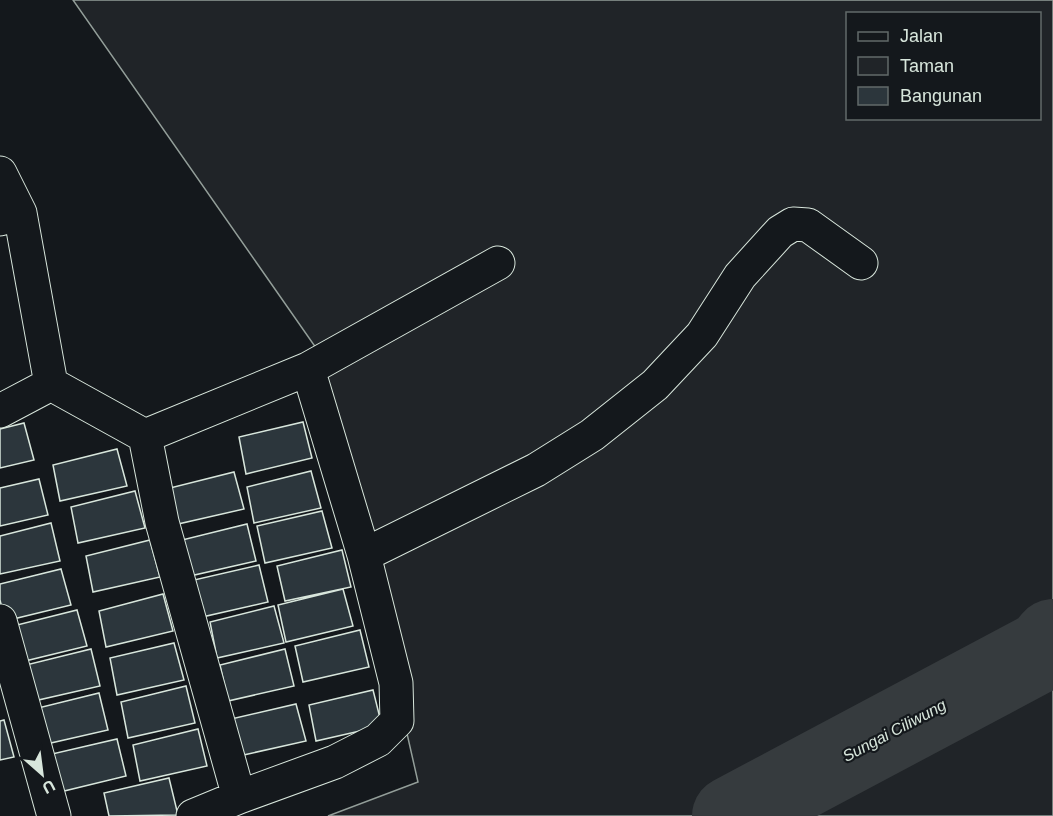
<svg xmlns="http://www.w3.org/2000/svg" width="1053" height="816" font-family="Helvetica,sans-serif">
<rect width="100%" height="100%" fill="#14181c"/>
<path fill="#202428" stroke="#939e99" stroke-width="1.5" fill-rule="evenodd" d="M 73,0 L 1053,0 L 1053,816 L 328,816 L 418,782 L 321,355 ZM 848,14 L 1040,14 L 1040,118 L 848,118 Z"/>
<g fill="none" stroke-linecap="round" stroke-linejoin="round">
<path stroke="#363b3e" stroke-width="80" d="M 732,816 L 1044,650 L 1053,639"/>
</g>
<path fill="#2c363c" stroke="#d8e6dc" stroke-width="1.5" d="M 303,422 L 312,458 L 246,474 L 239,437 Z
M 24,423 L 34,460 L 0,468 L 0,429 Z
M 117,449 L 127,486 L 60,501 L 53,465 Z
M 311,471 L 321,508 L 254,523 L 247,487 Z
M 234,472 L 244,509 L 178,524 L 170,488 Z
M 39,479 L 48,515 L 0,526 L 0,488 Z
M 135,491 L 145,528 L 78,543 L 71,507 Z
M 322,511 L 332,548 L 265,563 L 257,526 Z
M 51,523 L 60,561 L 0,574 L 0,536 Z
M 247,524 L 256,561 L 190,576 L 182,540 Z
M 150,540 L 160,577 L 93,592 L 86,556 Z
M 342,550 L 351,587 L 285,601 L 277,566 Z
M 259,565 L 268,602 L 202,617 L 194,580 Z
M 61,569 L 71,605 L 5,621 L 0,600 L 0,584 Z
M 343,589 L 353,626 L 286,642 L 278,605 Z
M 163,594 L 173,631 L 106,647 L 99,611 Z
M 274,606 L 284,643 L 217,658 L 210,622 Z
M 77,610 L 87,646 L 21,662 L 13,626 Z
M 360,630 L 369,667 L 303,682 L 295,646 Z
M 174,643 L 184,680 L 117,695 L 110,658 Z
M 91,649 L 100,686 L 34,701 L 26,665 Z
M 285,649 L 294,686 L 228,701 L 220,665 Z
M 186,686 L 195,723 L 128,738 L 121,702 Z
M 373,690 L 382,726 L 316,741 L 309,705 Z
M 99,693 L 108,730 L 42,745 L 34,709 Z
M 296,704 L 306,741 L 239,756 L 231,719 Z
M 4,720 L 14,757 L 0,760 L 0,721 Z
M 198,729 L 207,766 L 140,781 L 133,745 Z
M 117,739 L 126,776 L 60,792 L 52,754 Z
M 169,778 L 178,815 L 109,816 L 104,793 Z"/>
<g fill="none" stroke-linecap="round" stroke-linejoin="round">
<g stroke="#d8e6dc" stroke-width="35">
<path id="street" d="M 0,173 L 20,213
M 0,219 L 20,213 L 51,384
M 51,384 L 145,436 L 162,522 L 239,797
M 0,411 L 51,384
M 145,436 L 308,369 L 498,263
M 364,555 L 536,470 L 592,435 L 655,385 L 702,335 L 740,276 L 780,232 L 793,224 L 808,225 L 861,263
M 0,621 L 54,816
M 193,816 L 239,797 L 335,762 L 378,740 L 397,721 L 396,683 L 364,555 L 308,369"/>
</g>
<use href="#street" stroke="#14181c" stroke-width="33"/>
</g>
<g text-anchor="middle" stroke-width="4.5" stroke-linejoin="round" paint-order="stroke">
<g font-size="16" font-style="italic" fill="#d8e6dc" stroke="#14181c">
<text transform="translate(894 730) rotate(-28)" y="6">Sungai Ciliwung</text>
</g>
</g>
<rect x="846" y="12" width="195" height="108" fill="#14181c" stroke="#626a69" stroke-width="1.5"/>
<rect x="858" y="32" width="30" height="9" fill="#14181c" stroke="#626a69" stroke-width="1.5"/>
<text x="900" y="42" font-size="18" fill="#d8e6dc">Jalan</text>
<rect x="858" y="57" width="30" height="18" fill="#202428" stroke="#626a69" stroke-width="1.5"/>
<text x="900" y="72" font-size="18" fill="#d8e6dc">Taman</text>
<rect x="858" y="87" width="30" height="18" fill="#2c363c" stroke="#626a69" stroke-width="1.5"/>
<text x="900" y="102" font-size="18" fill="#d8e6dc">Bangunan</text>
<g transform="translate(42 774) rotate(152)" stroke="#14181c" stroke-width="4.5" paint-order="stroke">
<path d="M0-4.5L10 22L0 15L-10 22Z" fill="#d8e6dc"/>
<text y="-9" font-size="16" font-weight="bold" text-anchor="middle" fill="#d8e6dc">U</text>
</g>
</svg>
